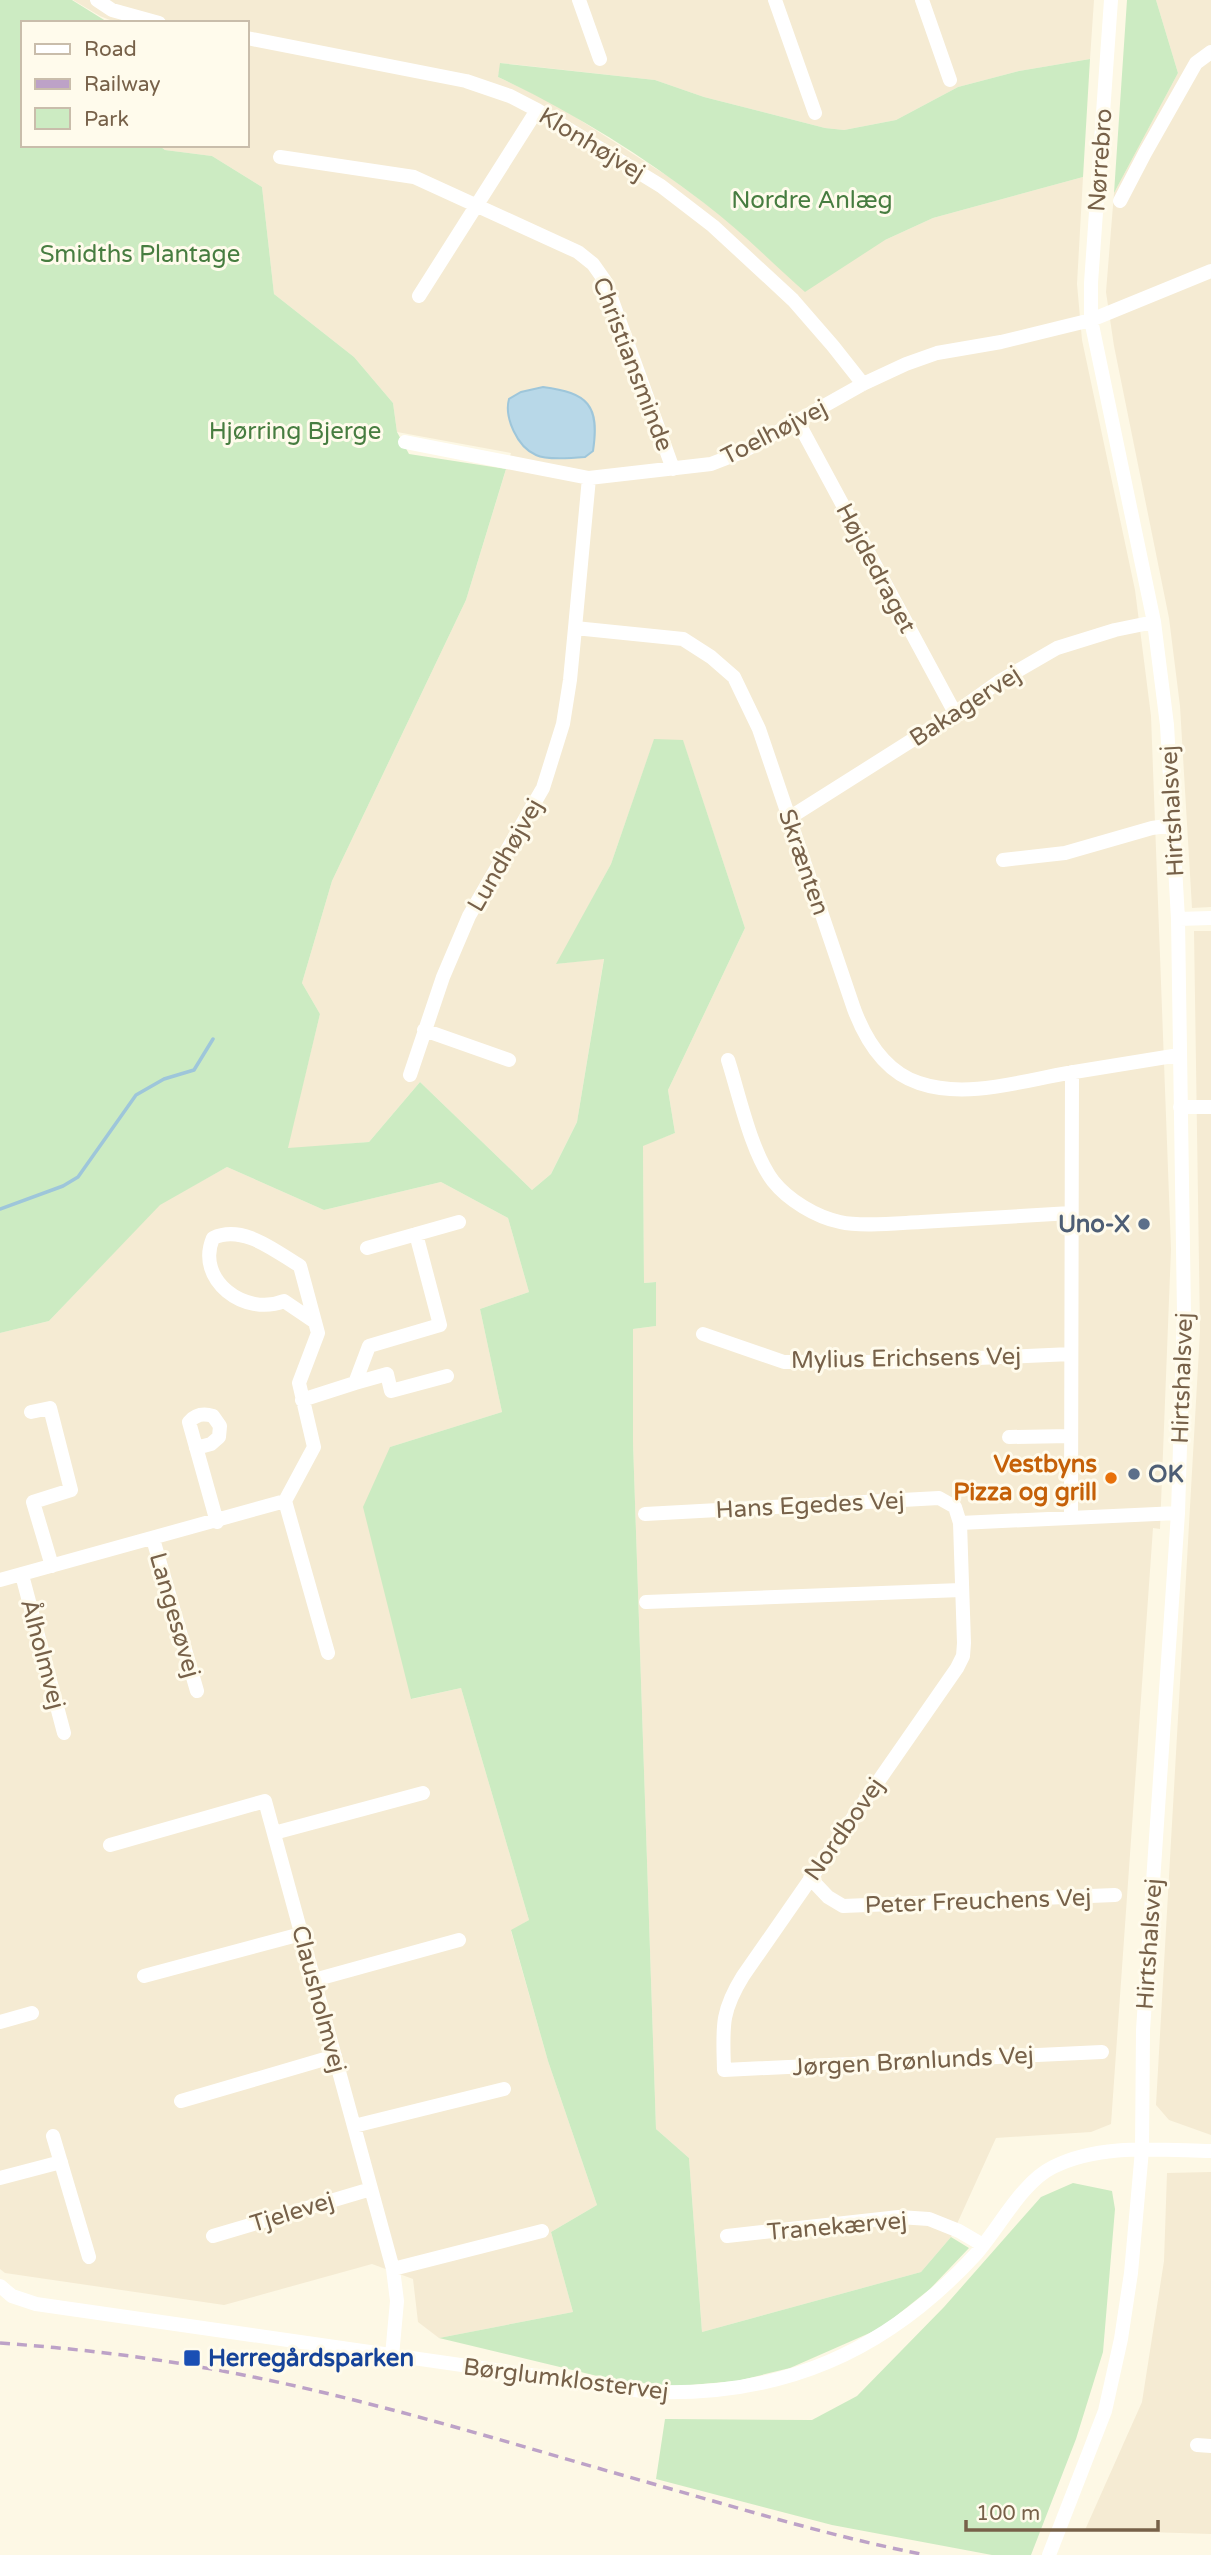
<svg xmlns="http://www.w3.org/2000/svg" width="1211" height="2555" font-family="'Varela Round',sans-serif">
<rect width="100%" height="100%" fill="#fdf8e5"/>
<path fill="#f5ebd3" d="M 73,0 L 1094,0 L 1090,59 L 1019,71 L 958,87 L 896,120 L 844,130 L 825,128 L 704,97 L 655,80 L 501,63 L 498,77 L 555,104 L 669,177 L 707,205 L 885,240 L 933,218 L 1083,177 L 1077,284 L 1082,340 L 1135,590 L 1151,716 L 1171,1249 L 1160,1529 L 1153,1528 L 1111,2124 L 1091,2132 L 996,2138 L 951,2237 L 921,2272 L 702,2332 L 689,2158 L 656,2129 L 633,1442 L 633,1329 L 656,1326 L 656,1282 L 644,1283 L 643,1145 L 675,1133 L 668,1090 L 745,928 L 683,741 L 654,740 L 611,864 L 557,964 L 604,958 L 577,1122 L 551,1174 L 532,1190 L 420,1082 L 369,1142 L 287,1149 L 320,1014 L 302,983 L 332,881 L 466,600 L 511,453 L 397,432 L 393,403 L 354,357 L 274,294 L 262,187 L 212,156 L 165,150 L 158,145 L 247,145 L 247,23 L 117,23 L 100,16 Z
M 1156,0 L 1211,0 L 1211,907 L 1192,908 L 1180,706 L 1169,618 L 1114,346 L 1106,292 L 1114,193 L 1178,73 Z
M 1194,931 L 1211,931 L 1211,2135 L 1169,2120 L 1156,2105 L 1200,1331 Z
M 227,1167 L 324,1210 L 441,1182 L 508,1218 L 529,1292 L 480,1309 L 502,1412 L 390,1447 L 412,1699 L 461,1688 L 529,1920 L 511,1931 L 548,2061 L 597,2205 L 551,2232 L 573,2312 L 439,2338 L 418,2322 L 413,2279 L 372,2264 L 224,2305 L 5,2273 L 0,2269 L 0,1333 L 49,1321 L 160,1204 Z
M 1211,2172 L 1211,2534 L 1085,2530 L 1142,2402 L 1164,2261 L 1167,2173 Z"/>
<path fill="#ccebc2" d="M 0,0 L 72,0 L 109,23 L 23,23 L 23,145 L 158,145 L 165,150 L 212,156 L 262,187 L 274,294 L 354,357 L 393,403 L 397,432 L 409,454 L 506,469 L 466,600 L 332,881 L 302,983 L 320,1014 L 288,1148 L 369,1142 L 420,1082 L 532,1190 L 551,1174 L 577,1122 L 604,959 L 556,964 L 611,864 L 654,739 L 683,740 L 745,928 L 668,1090 L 675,1133 L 643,1146 L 644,1283 L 656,1282 L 656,1326 L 633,1329 L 633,1442 L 656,2129 L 689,2158 L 702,2332 L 921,2272 L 951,2237 L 969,2248 L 930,2289 L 881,2328 L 790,2368 L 737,2381 L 678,2386 L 618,2381 L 439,2338 L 573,2312 L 551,2232 L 597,2205 L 548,2061 L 511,1930 L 529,1920 L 461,1688 L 411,1699 L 363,1507 L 390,1447 L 502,1412 L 480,1309 L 529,1292 L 508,1218 L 441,1182 L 324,1210 L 227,1167 L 160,1205 L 49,1321 L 0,1333 Z
M 1127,0 L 1156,0 L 1178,73 L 1114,193 Z
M 1090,59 L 1083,177 L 933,218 L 885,240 L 805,292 C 772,263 740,230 704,203 C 640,154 571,111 498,77 L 500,63 L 655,80 L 704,97 L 825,128 L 844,130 L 896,120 L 958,87 L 1019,71 Z
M 1073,2183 L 1112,2191 L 1115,2209 L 1103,2352 L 1076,2439 L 1031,2555 L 992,2555 L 832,2525 L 656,2479 L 665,2419 L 812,2420 L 857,2396 L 944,2307 L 1041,2197 Z"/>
<path fill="#b8d8e8" stroke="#9ec6da" stroke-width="2" d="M 543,387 C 588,393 600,405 593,451 L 585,457 C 574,458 546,460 536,455 C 517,447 504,417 509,399 L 521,392 Z"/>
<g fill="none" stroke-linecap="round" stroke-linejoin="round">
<path stroke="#9ec6da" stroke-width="3.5" d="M 0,1209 L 63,1186 L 78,1177 L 136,1095 L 164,1079 L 194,1070 L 213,1039"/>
<path stroke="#fff" stroke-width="14" d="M 97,0 L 112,10 L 159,23
M 579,0 L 600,59
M 775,0 L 815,113
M 922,0 L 950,80
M 247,38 L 466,81 L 510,96 L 537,110 L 661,186 L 713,226 L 793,300 L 833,346 L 863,384
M 280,157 L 414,177 L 578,252 L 593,264 L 605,281 L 673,469
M 1120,201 L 1145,153 L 1196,63 L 1211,52
M 419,296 L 537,110
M 798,422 L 955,713
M 405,442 L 589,478 L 711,464 L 742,452 L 863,384 L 906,364 L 937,353 L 1001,342 L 1091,320 L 1211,271
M 589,478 L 575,628 L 683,639 L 711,657 L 734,677 L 759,729 L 854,1009 C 866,1041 885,1072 919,1083 C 966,1099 1021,1081 1068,1073 C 1105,1067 1142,1061 1179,1055
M 789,818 L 955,713 L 1000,681 L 1057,648 L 1115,630 L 1154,622
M 1003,860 L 1065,853 L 1152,828 L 1173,825
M 1178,919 L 1211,918
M 424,1030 L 509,1060
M 728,1060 C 739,1094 751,1152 773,1181 C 788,1200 816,1217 840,1222 C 861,1227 899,1223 921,1222 C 971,1219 1021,1216 1071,1213
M 410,1075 L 443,977 L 469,916 L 543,788 L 563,724 L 570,680 L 575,628
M 1180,1107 L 1211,1107
M 367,1248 L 459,1222
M 703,1334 L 784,1362 L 887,1362 L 1071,1354
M 355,1383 L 387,1374 L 391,1391 L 447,1376
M 302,1400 L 355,1383 L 369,1346 L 440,1325 L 416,1234
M 31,1412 L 50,1408 L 71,1490 L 33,1502 L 52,1566
M 1009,1437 L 1071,1436
M 196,1448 L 211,1444 L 219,1437 L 220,1426 L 213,1416 C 203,1413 196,1414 189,1422 L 217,1522
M 285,1501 L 328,1653
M 645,1514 L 939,1498 L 955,1507 L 960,1523
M 1071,1517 L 1072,1072
M 153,1539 L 197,1691
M 22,1575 L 64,1733
M 0,1580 L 285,1501 L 314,1447 L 299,1383 L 318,1333 L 300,1266 C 275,1251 243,1224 213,1238 C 195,1280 245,1317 284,1301 L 315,1322
M 646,1602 L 961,1590
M 274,1833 L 423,1793
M 110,1845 L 265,1801 L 393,2269 L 397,2301 L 392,2356
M 810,1878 L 828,1897 L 843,1906 L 1115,1895
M 144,1976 L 301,1934
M 314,1980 L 459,1940
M 0,2022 L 32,2013
M 1102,2052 L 724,2070 C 723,2028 720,2013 743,1976 L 957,1668 L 963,1656 L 964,1643 L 960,1523 L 1178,1513
M 181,2101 L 335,2056
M 354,2126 L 504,2089
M 53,2136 L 89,2257
M 0,2178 L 61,2162
M 213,2236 L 371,2189
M 727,2236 L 899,2217 L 929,2219 L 959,2231 L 983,2245
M 393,2269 L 542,2231
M 0,2286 L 12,2296 L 36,2304 L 649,2392 C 783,2397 886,2352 976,2254 C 999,2228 1022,2182 1053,2167 C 1100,2143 1160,2150 1211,2151
M 1197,2445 L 1211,2446
M 1049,2555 L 1105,2411 L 1121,2339 L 1131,2273 L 1142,2150 L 1143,2030 L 1178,1513 L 1184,1313 L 1178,919 L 1167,725 L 1154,622 L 1091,320 L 1091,283 L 1111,0"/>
<path stroke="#bda2c7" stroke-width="3.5" stroke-dasharray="10 7" stroke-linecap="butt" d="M 0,2343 C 67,2348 134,2355 200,2367 C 352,2393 501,2441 650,2483 C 742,2509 833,2537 926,2555"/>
</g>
<g fill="#5c6f8a" stroke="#fffbec" stroke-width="2.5">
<circle cx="1144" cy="1224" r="7"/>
<circle cx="1134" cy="1474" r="7"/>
</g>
<circle fill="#e8710a" stroke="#fffbec" stroke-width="2.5" cx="1111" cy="1478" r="7"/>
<rect fill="#1a4fb4" stroke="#fffbec" stroke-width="2.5" x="183" y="2349" width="18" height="18" rx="3.5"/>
<g text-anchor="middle" stroke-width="6" stroke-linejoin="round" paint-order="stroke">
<g font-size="24" fill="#776149" stroke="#fffbec">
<text transform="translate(592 144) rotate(31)" y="8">Klonhøjvej</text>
<text transform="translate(1100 160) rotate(-86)" y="8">Nørrebro</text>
<text transform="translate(633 364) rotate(69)" y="8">Christiansminde</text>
<text transform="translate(774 432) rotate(-27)" y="8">Toelhøjvej</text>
<text transform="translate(876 568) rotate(62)" y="8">Højdedraget</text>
<text transform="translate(965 706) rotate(-33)" y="8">Bakagervej</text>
<text transform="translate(1172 811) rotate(-93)" y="8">Hirtshalsvej</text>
<text transform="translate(505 855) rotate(-60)" y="8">Lundhøjvej</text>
<text transform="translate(804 862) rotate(71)" y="8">Skrænten</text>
<text transform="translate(906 1358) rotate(-1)" y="8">Mylius Erichsens Vej</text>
<text transform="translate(1182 1378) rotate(-88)" y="8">Hirtshalsvej</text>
<text transform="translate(810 1505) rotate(-3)" y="8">Hans Egedes Vej</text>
<text transform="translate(175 1615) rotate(74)" y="8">Langesøvej</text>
<text transform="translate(43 1654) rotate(75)" y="8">Ålholmvej</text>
<text transform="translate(844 1829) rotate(-55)" y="8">Nordbovej</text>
<text transform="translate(978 1901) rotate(-2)" y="8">Peter Freuchens Vej</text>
<text transform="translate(1149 1944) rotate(-86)" y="8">Hirtshalsvej</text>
<text transform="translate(319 1999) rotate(75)" y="8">Clausholmvej</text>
<text transform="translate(913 2061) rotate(-3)" y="8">Jørgen Brønlunds Vej</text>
<text transform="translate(292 2212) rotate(-17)" y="8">Tjelevej</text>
<text transform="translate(837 2226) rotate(-5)" y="8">Tranekærvej</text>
<text transform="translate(566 2379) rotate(7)" y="8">Børglumklostervej</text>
</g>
<g font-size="24" fill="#477d40" stroke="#fffbec">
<text x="812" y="208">Nordre Anlæg</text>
<text x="140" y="262">Smidths Plantage</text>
<text x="295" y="439">Hjørring Bjerge</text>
</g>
<g font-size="24" font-weight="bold" fill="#4e5e75" stroke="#fffbec" text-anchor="end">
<text x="1130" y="1232">Uno-X</text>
<text x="1148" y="1482" text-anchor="start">OK</text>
</g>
<g font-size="24" font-weight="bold" fill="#c56008" stroke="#fffbec" text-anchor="end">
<text x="1097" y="1472">Vestbyns<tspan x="1097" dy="28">Pizza og grill</tspan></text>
</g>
<g font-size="24" font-weight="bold" fill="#164399" stroke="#fffbec" text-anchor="start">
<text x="208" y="2366">Herregårdsparken</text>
</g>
</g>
<rect x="21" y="21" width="228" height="126" fill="#fffbec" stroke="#c9bdab" stroke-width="2"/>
<rect x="35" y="44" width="35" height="10" fill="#ffffff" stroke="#c9bdab" stroke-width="2"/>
<text x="84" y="56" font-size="21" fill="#776149">Road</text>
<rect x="35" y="79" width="35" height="10" fill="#bda2c7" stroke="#c9bdab" stroke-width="2"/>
<text x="84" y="91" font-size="21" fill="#776149">Railway</text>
<rect x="35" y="108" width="35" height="21" fill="#ccebc2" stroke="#c9bdab" stroke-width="2"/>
<text x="84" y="126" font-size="21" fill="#776149">Park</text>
<path d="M966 2520v10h192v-10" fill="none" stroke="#776149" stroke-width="3.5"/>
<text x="976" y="2520" font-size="21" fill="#776149" stroke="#fffbec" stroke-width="5" paint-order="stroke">100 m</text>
</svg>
